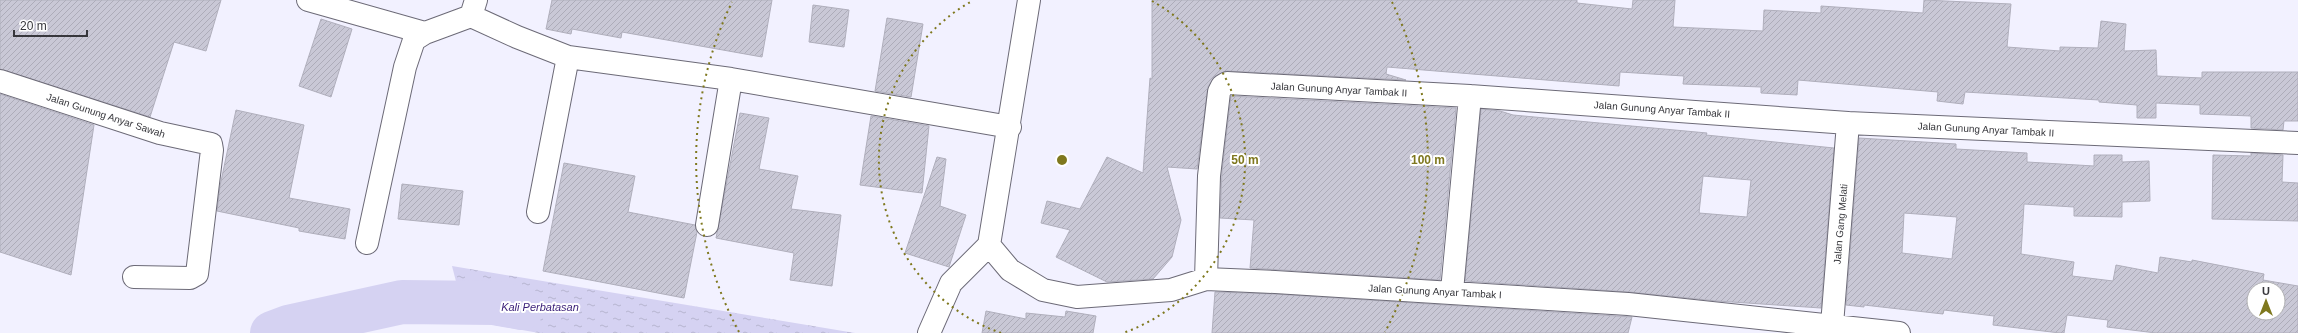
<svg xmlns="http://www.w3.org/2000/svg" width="2298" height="333" font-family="Helvetica,sans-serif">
<defs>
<pattern id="water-ripples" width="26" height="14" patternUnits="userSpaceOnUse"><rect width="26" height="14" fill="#d5d2f2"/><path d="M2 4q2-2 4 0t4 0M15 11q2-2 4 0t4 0" fill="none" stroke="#b7b5d0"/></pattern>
<pattern id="building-hatch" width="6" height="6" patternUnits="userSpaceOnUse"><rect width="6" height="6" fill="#c9c8d6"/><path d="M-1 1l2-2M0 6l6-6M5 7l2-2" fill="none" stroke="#adacb9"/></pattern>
</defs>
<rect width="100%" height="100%" fill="#f2f1ff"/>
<path fill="url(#water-ripples)" d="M 452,266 L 855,333 L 539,333 L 466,320 Z"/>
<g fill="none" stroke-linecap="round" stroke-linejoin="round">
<path stroke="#d5d2f2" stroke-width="44" d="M 272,333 L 288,327 L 402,302 L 494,303 L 522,308"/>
</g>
<path fill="url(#building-hatch)" stroke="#b0afbc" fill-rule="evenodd" d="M 0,0 L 221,0 L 206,51 L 174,42 L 150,117 L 0,69 Z
M 552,0 L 772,0 L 762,57 L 622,32 L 621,38 L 572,29 L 571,34 L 546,29 Z
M 1152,0 L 1577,0 L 1577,3 L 1632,9 L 1633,0 L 1675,0 L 1673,27 L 1763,31 L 1764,10 L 1821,13 L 1821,6 L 1923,13 L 1924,0 L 2011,4 L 2007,47 L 2060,51 L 2060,47 L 2098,48 L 2101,21 L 2126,24 L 2124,51 L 2156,50 L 2157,76 L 2202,78 L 2202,72 L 2298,72 L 2298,121 L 2284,121 L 2283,130 L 2251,128 L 2251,116 L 2200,114 L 2200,105 L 2156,103 L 2156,118 L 2137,118 L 2137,105 L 2099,102 L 2099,100 L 1965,92 L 1963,104 L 1937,101 L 1938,92 L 1798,80 L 1797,95 L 1761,93 L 1761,87 L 1683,84 L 1684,76 L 1620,72 L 1619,86 L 1387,67 L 1386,74 L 1406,80 L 1227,71 L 1215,76 L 1208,87 L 1197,169 L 1167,167 L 1181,220 L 1172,257 L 1153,279 L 1107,282 L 1056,257 L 1070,230 L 1041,223 L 1047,201 L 1080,209 L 1107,157 L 1143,173 L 1150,78 L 1152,79 Z
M 813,5 L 849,10 L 844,47 L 809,42 Z
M 887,18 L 923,24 L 911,97 L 875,91 Z
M 321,19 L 352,29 L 331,97 L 299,86 Z
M 0,94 L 94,125 L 71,275 L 0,252 Z
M 1231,96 L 1456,108 L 1440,280 L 1250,268 L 1254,220 L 1220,218 L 1222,171 Z
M 1481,109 L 1500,111 L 1513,115 L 1707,133 L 1706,135 L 1834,148 L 1821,308 L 1717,301 L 1629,292 L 1465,281 ZM 1703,176 L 1751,180 L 1747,217 L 1699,213 Z
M 236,110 L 304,125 L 289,198 L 350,209 L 345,239 L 299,231 L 299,228 L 217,211 L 220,186 Z
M 740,113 L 769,118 L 759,169 L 798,176 L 791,209 L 841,215 L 832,286 L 790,280 L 794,253 L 716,238 Z
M 871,116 L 929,126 L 922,193 L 860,185 Z
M 1859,138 L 1956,144 L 1956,149 L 2027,153 L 2027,162 L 2094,166 L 2094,155 L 2122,155 L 2122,162 L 2149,161 L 2150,201 L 2122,202 L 2122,217 L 2074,216 L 2074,207 L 2024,204 L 2021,254 L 2074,262 L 2072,276 L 2113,281 L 2116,265 L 2158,273 L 2160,257 L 2192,262 L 2192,260 L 2264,274 L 2263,280 L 2298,286 L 2298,333 L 2156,333 L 2107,327 L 2108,320 L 2067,315 L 2064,333 L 2060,333 L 1993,325 L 1994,316 L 1944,310 L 1943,314 L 1864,305 L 1864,307 L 1846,305 ZM 1904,213 L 1957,217 L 1952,259 L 1902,253 ZM 2254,289 L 2278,289 L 2278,313 L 2254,313 Z
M 2251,153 L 2283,155 L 2282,182 L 2298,183 L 2298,221 L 2212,219 L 2213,155 L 2251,156 Z
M 937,157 L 946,159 L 940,206 L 966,215 L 949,267 L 905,253 Z
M 564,163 L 635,176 L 628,212 L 695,225 L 697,232 L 684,298 L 543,271 Z
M 402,184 L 463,191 L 459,225 L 398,219 Z
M 1215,292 L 1274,294 L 1632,317 L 1628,333 L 1212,333 Z
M 986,311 L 1026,319 L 1026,313 L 1065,317 L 1066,311 L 1096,316 L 1093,333 L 982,333 Z"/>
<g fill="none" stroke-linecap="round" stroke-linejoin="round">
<g stroke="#6c6a77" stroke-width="24">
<path id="minor" d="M 308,0 L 425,33
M 471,16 L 517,37 L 568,57 L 731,79 L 1010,127
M 0,81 L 160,133 L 211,144 L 212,150 L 197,274 L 190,278 L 134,277
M 538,212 L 568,57
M 707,225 L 731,79
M 367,243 L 405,67 L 414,40 L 425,33 L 471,16 L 476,0
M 989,245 L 1010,270 L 1043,290 L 1077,297 L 1171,290 L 1206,279 L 1275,282 L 1628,304 L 1899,333
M 1206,279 L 1209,176 L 1219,92 L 1222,86 L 1227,83 L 1470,96 L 1848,123 L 2298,143
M 1452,291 L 1470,96
M 1832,325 L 1848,123
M 929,333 L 951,283 L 989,245 L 1029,0"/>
</g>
<use href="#minor" stroke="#fff" stroke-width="22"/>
</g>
<g fill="none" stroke="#7f781e" stroke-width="2" stroke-dasharray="2 4">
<path d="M1001 333A183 183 0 0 1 972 1M1152 1A183 183 0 0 1 1123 333"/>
<path d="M739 332A366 366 0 0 1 732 2M1392 2A366 366 0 0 1 1385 332"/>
</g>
<g text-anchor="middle" stroke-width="4" stroke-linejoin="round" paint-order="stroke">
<g font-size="10" fill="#37373c" stroke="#fff">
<text transform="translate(1339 89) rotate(3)" y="4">Jalan Gunung Anyar Tambak II</text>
<text transform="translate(1662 109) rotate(4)" y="4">Jalan Gunung Anyar Tambak II</text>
<text transform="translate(106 115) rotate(18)" y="4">Jalan Gunung Anyar Sawah</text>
<text transform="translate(1986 129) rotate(3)" y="4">Jalan Gunung Anyar Tambak II</text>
<text transform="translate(1840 224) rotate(-85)" y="4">Jalan Gang Melati</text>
<text transform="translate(1435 291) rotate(3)" y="4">Jalan Gunung Anyar Tambak I</text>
</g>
<g font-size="11" font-style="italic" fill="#381d77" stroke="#fff">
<text x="540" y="311">Kali Perbatasan</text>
</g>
</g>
<circle cx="1062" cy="160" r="6" fill="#7f781e" stroke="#fff" stroke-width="2"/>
<g font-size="12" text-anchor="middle" font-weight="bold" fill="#7f781e" stroke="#fff" stroke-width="4" stroke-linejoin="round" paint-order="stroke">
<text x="1245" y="164">50 m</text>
<text x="1428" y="164">100 m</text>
</g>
<g transform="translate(2266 301)"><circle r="19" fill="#ffffff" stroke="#afafb1"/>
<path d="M0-3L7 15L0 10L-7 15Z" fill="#7f781e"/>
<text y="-6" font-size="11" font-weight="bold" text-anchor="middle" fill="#37373c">U</text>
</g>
<path d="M14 30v6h73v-6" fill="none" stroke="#37373c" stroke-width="2"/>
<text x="20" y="30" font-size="12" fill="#37373c" stroke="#ffffff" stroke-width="3" paint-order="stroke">20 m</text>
</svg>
